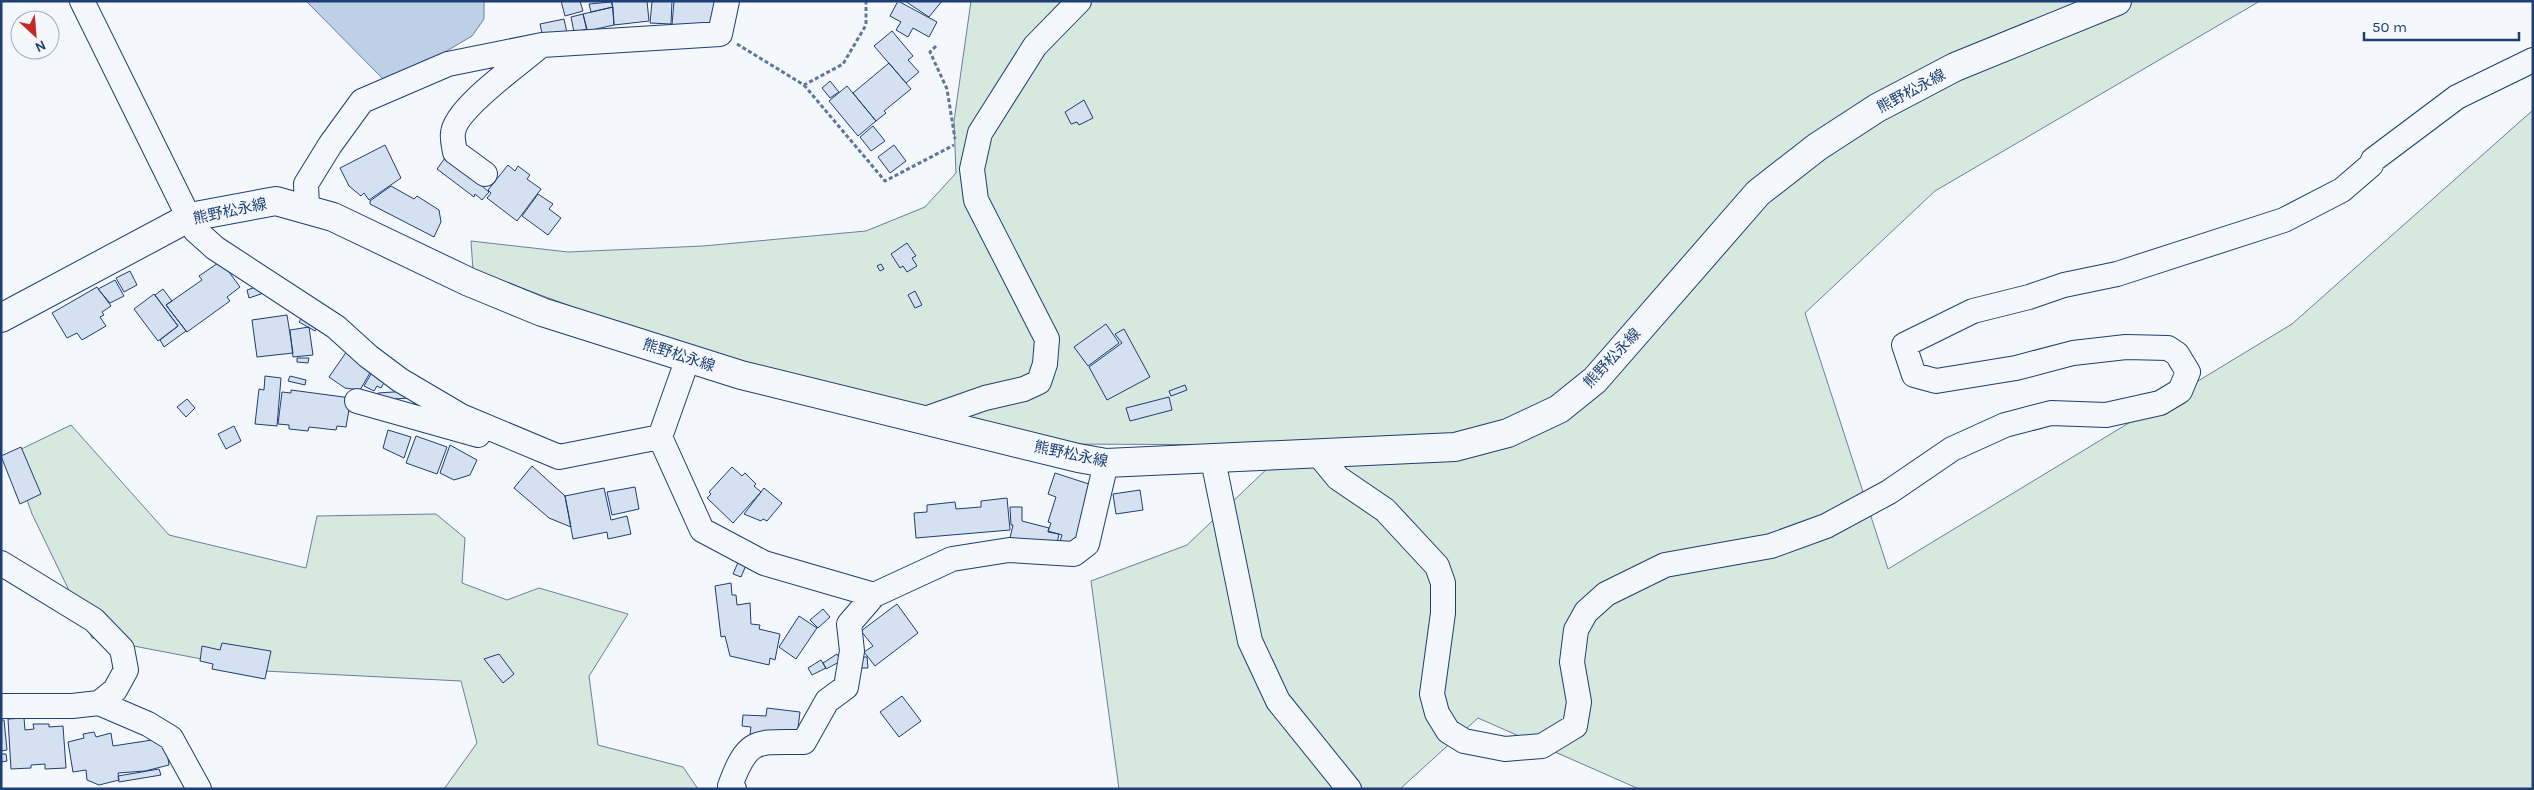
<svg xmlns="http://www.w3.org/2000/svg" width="2534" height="790" font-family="Karla,'Noto Sans JP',sans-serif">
<rect width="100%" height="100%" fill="#f4f7fb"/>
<path fill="#d7e8df" stroke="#687fa3" d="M 971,1 L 2260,1 L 1935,191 L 1805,313 L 1888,569 L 2292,324 L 2533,110 L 2533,789 L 1639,789 L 1478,718 L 1400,789 L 1119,789 L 1091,581 L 1187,545 L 1292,445 L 1053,444 L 681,347 L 473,270 L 471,241 L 568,252 L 703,246 L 866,231 L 925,207 L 956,173 L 954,121 Z
M 71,425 L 169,535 L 306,568 L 317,516 L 436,514 L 465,538 L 462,583 L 507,600 L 539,588 L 628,614 L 589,676 L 598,745 L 683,767 L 698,789 L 444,789 L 477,743 L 461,681 L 264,671 L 92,638 L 32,514 L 11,454 Z"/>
<path fill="#bed0e5" stroke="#687fa3" d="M 306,1 L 484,1 L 484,19 L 472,36 L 389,85 Z"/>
<path fill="#d5e0f0" stroke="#1d3f73" d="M 561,1 L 580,1 L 583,11 L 565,16 Z
M 612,1 L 647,1 L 649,21 L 614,25 Z
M 652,1 L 672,1 L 671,24 L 650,23 Z
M 674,1 L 717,1 L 714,29 L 672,25 Z
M 898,1 L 937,22 L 929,37 L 913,28 L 908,37 L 896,30 L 901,22 L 890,16 Z
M 905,1 L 942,1 L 929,17 Z
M 611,2 L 613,7 L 591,12 L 589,4 Z
M 613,7 L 614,25 L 587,31 L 583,14 Z
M 583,14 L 587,29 L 574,32 L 571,17 Z
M 564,19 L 567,33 L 543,38 L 540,24 Z
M 892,31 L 913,56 L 908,60 L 919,72 L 906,83 L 874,46 Z
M 889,63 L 911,89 L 884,111 L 886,113 L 876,121 L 853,93 Z
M 830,81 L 839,92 L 830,98 L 822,88 Z
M 847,86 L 876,121 L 858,136 L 829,101 Z
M 1084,100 L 1093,118 L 1079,125 L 1077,122 L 1071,124 L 1065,112 Z
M 873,126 L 885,141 L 871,151 L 860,137 Z
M 385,145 L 401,178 L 369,200 L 364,193 L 361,196 L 349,186 L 340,168 Z
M 894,145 L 906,161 L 890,173 L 878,157 Z
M 450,151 L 487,179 L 482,186 L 489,192 L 482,200 L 475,194 L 474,197 L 437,169 Z
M 508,165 L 515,171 L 518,166 L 530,175 L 527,179 L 541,189 L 517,221 L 487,198 L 491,193 L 488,190 Z
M 391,186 L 414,199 L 417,196 L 439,210 L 441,222 L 434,237 L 370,204 L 370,201 Z
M 538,194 L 553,204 L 549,209 L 561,218 L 548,235 L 522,216 Z
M 907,243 L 916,256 L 912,258 L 917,266 L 907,272 L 903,266 L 900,268 L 891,254 Z
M 221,261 L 240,287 L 227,297 L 230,301 L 187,332 L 166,305 L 202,280 L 199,276 Z
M 881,264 L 884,269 L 880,271 L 877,266 Z
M 130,271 L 137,285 L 124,292 L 116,278 Z
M 115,280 L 124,296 L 110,303 L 98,289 Z
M 259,286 L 261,294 L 249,298 L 247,290 Z
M 97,287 L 111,306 L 102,312 L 104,315 L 100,317 L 106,326 L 82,340 L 77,333 L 67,338 L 52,313 Z
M 163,289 L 172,301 L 166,305 L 186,331 L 164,347 L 160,340 L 178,326 L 155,295 Z
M 915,291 L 922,305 L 915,308 L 908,295 Z
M 154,294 L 178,326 L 158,341 L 134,309 Z
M 287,315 L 293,353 L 257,357 L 252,320 Z
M 303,316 L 319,325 L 315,331 L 299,322 Z
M 1106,324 L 1119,343 L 1088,366 L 1074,347 Z
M 309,327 L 313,355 L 293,357 L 290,330 Z
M 1124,329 L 1150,377 L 1107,400 L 1089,367 L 1122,343 L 1115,334 Z
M 347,351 L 374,366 L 360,390 L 345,388 L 329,377 Z
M 297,358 L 309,358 L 308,363 L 297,362 Z
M 375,367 L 385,381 L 381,388 L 377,386 L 374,391 L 364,386 Z
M 265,376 L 281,378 L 277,426 L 255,424 L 259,389 L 264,390 Z
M 290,376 L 306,380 L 305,385 L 288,381 Z
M 1185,385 L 1187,390 L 1171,396 L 1169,391 Z
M 291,390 L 351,398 L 346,427 L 337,426 L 336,430 L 309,427 L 308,431 L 289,429 L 289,425 L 278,424 L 282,392 L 291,393 Z
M 409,391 L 410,398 L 378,400 L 378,393 Z
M 1169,397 L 1172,410 L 1130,421 L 1126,408 Z
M 187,399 L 195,408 L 186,417 L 177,407 Z
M 234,426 L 241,441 L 226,449 L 218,434 Z
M 388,430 L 411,437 L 404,458 L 383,448 Z
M 416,436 L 447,447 L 437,474 L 406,463 Z
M 450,445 L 477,460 L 470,475 L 454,480 L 440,473 Z
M 21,447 L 41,494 L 20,504 L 1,456 Z
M 532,466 L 565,496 L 571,527 L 549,518 L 514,488 Z
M 732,467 L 742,476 L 745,473 L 756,484 L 754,486 L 761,492 L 733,523 L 707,498 L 711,494 L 709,492 Z
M 1055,473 L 1095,486 L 1076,547 L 1057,550 L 1062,535 L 1048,531 L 1051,523 L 1048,522 L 1056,497 L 1048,494 Z
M 635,487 L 639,509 L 612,515 L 607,492 Z
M 604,488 L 611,520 L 627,516 L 631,534 L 608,539 L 607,532 L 573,539 L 565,496 Z
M 764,488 L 782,503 L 767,521 L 763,519 L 761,521 L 744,514 Z
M 1140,490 L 1143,510 L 1116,514 L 1113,494 Z
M 1007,498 L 1010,530 L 916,538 L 914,513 L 927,512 L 927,505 L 955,502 L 956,509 L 981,507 L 981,501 Z
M 1010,507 L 1022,507 L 1022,521 L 1049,528 L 1048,532 L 1059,534 L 1056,548 L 1010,538 L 1013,525 L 1011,525 Z
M 739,560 L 747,563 L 741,577 L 733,574 Z
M 731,583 L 732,595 L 736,595 L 737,605 L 750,603 L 751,624 L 760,625 L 759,629 L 780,634 L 775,660 L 770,658 L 769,665 L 730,656 L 725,636 L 721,637 L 715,586 Z
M 897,604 L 918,633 L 875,666 L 864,652 L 873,646 L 861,631 Z
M 823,609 L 830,617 L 818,628 L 810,620 Z
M 799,616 L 817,628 L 796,659 L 779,647 Z
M 222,643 L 271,651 L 265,679 L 212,669 L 213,664 L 200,661 L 202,646 L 220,650 Z
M 499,654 L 514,674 L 503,683 L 484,659 Z
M 837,654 L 841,661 L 826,669 L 823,663 Z
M 858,657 L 867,657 L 868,668 L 858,668 Z
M 821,660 L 826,668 L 812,675 L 808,668 Z
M 902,696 L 921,721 L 899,737 L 880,712 Z
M 767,708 L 800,712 L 797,736 L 750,734 L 751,727 L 742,726 L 743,715 L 766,716 Z
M 24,718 L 25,730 L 34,729 L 33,724 L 49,724 L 49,727 L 63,726 L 66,768 L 45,769 L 45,764 L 31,765 L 31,768 L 11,769 L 8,719 Z
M 1,720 L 4,720 L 7,750 L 1,751 Z
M 94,732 L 96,737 L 111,733 L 113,746 L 165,738 L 169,765 L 145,771 L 118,773 L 119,780 L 99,785 L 87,780 L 86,770 L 73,772 L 68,742 L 84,738 L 83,734 Z
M 1,754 L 6,754 L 7,761 L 2,762 Z
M 159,769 L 161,775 L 119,782 L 118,776 Z"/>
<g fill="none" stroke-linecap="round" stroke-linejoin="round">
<g stroke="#1d3f73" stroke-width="26">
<path id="minor" d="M 82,1 L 195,230 L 215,248 L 336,327 L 368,356 L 400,380 L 461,416 L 559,457 L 660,437 L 688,358
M 485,174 L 455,152 C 454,146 452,139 453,133 C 455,108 521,63 540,46
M 307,208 L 306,184 L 330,145 L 362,101 L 448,64 L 542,45 L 720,34 L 727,1
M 357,401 L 478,435
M 925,419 L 985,398 L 1024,389 L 1039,382 L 1045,364 L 1047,339 L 976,200 L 972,169 L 980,133 L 1035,46 L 1079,1
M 660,437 L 702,530 L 764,563 L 874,595 L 952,559 L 1009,550 L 1074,554 L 1087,544 L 1106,463
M 1319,455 L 1338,478 L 1385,510 L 1437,566 L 1443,583 L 1443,613 L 1432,694 L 1437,713 L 1448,731 L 1464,741 L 1505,749 L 1542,746 L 1575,726 L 1579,702 L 1572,662 L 1576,630 L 1586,612 L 1606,594 L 1665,565 L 1771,546 L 1826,526 L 1889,492 L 1952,449 L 2005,425 L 2051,413 L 2106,415 L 2160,403 L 2180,391 L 2188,372 L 2177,354 L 2168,348 L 2126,347 L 2073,353 L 2016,368 L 1936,381 L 1914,375 L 1904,345 L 1973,311 L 2029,297 L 2064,285 L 2117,274 L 2284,220 L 2342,190 L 2371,165 L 2373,160 L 2457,97 L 2533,60
M 1213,460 L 1250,641 L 1278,701 L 1349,789
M 1,563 L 94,620 L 122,649 L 126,670 L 115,690 L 99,703
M 1,706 L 72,706 L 99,703 L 148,724 L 171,738 L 199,789
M 734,789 L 730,786 C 748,737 756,742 804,742 L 827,701 L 846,687 L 852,651 L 849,624 L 874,595"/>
</g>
<g stroke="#1d3f73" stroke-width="30">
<path id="major" d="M 1,318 L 190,217 L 276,201 L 333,217 L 469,282 L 542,312 L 741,375 L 1078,458 L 1106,463 L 1455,447 L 1508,433 L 1559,409 L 1595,380 L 1758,193 L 1817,147 L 1877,108 L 1955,67 L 2117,1"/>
</g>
<path stroke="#5e769c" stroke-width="3" stroke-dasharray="4 2.5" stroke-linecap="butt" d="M 737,44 L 804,85 L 843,64 L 866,25 L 866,1
M 936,46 L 930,52 L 947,89 L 955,139
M 804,85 L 885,181 L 954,145"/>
<use href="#minor" stroke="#f4f7fb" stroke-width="24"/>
<use href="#major" stroke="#f4f7fb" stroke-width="28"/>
</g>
<g text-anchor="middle" stroke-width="4" stroke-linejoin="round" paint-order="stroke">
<g font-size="15" fill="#1d3f73" stroke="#f4f7fb">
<text transform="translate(1911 91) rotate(-28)" y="5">熊野松永線</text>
<text transform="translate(230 211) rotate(-12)" y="5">熊野松永線</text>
<text transform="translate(679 355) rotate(18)" y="5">熊野松永線</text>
<text transform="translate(1612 358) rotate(-47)" y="5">熊野松永線</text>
<text transform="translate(1071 454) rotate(12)" y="5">熊野松永線</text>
</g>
</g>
<rect width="2534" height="790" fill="none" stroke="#1d3f73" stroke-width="5"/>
<g transform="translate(35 35) rotate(154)"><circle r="24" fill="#f4f7fb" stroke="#9eadc5"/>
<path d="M0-4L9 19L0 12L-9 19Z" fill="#c62828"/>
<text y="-8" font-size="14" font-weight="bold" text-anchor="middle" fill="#1d3f73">N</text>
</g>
<path d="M2364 32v8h155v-8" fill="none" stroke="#1d3f73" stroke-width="2.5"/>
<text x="2372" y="32" font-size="15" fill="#1d3f73" stroke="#f4f7fb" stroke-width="4" paint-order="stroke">50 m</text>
</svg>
